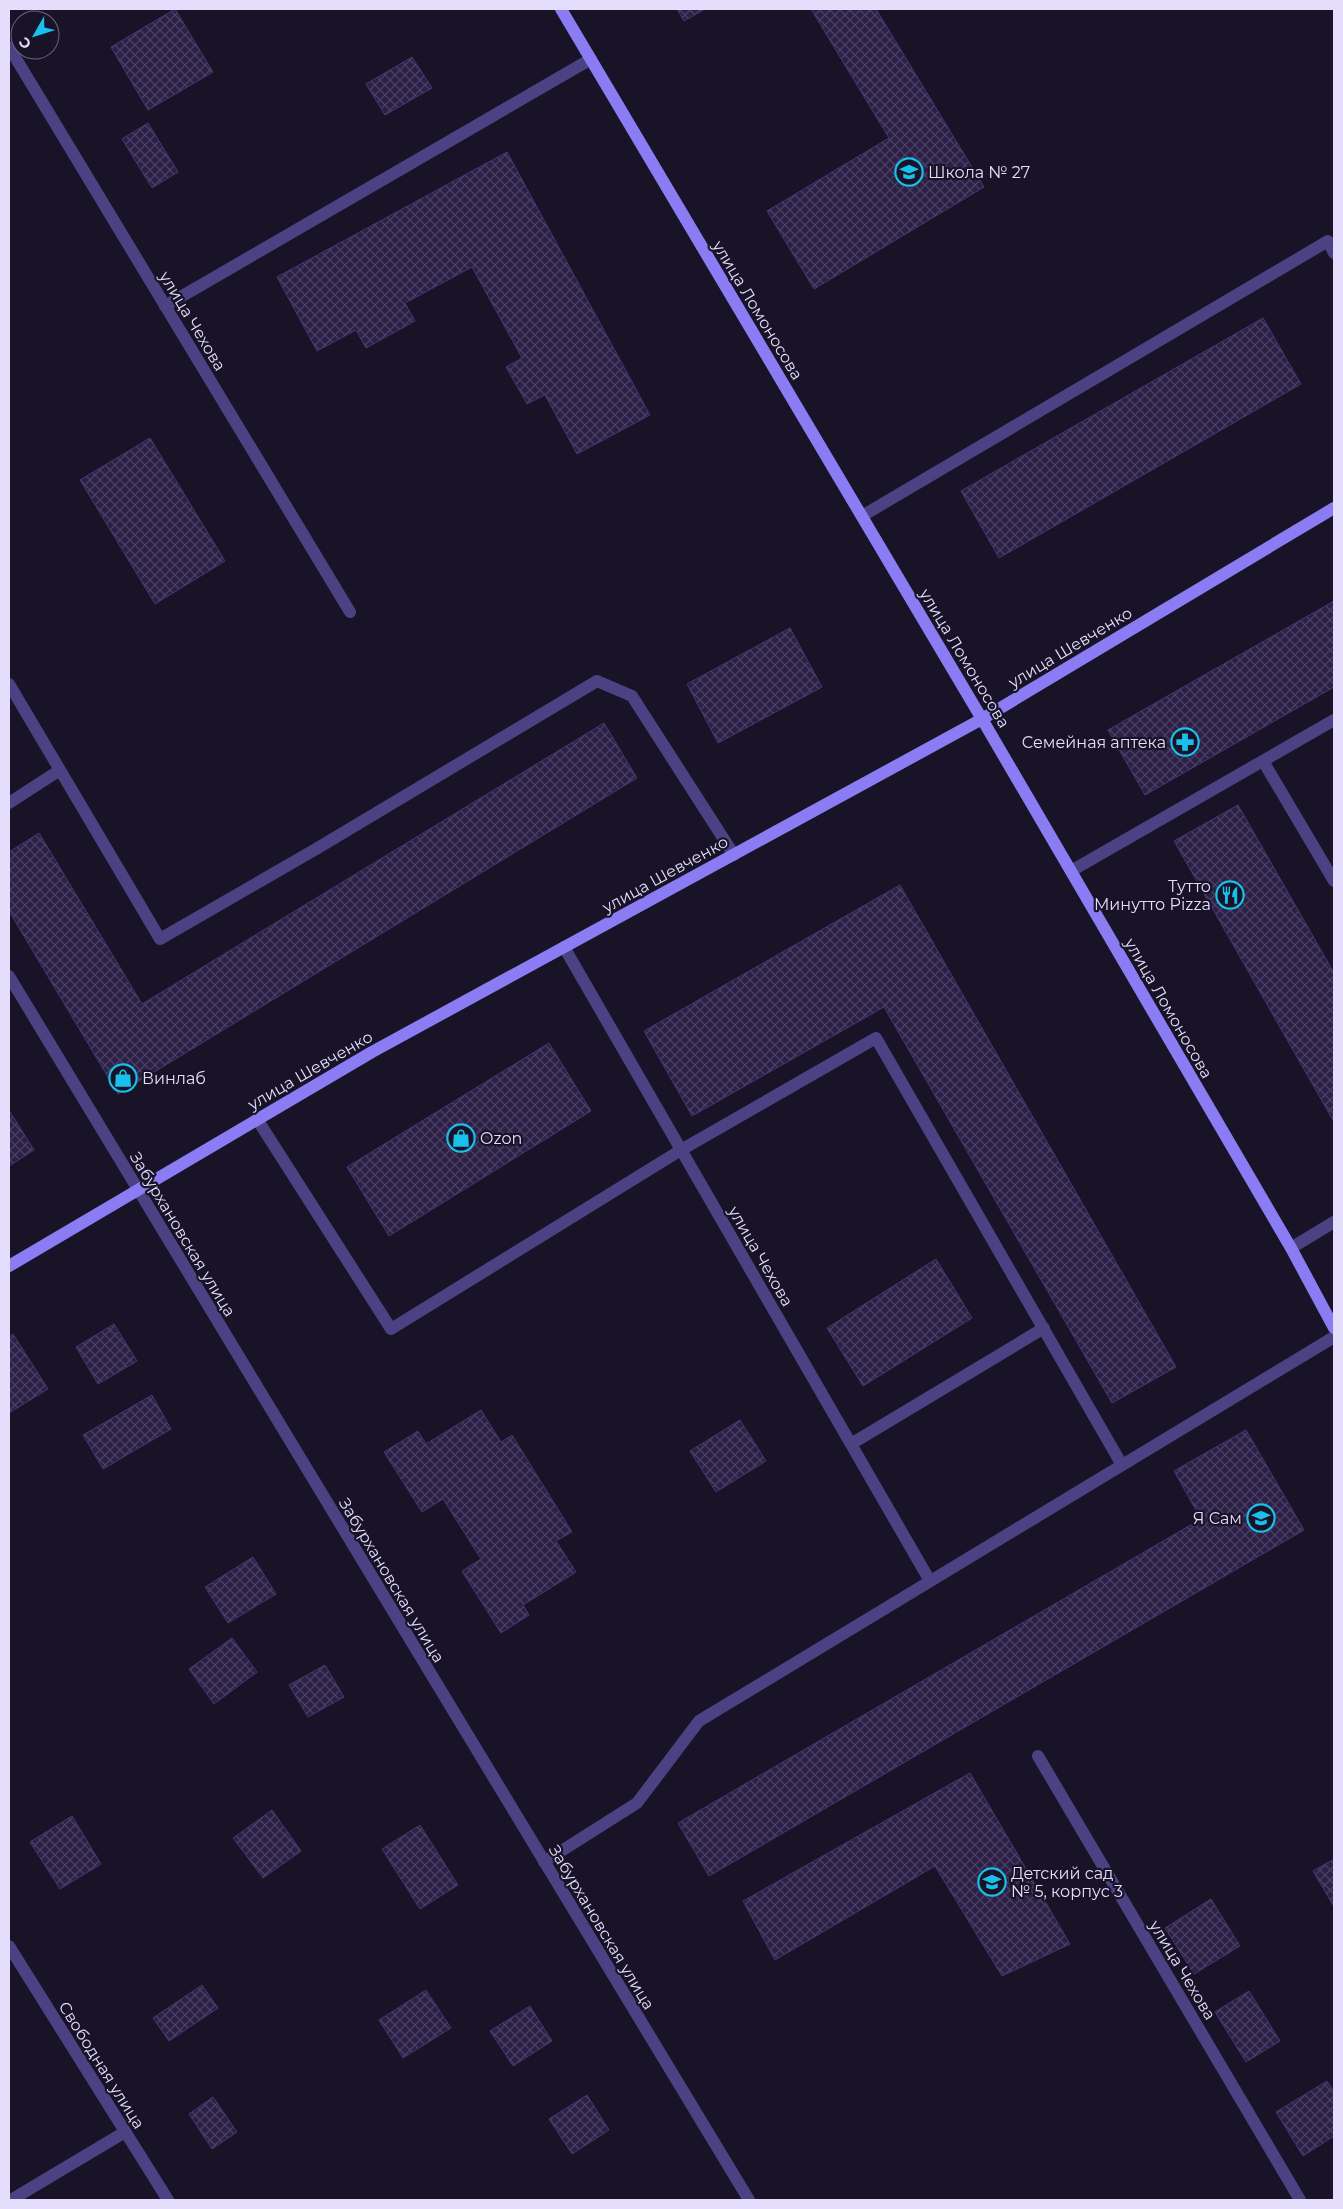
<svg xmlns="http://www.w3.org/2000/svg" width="1343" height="2209" font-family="Montserrat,sans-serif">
<defs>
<pattern id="building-cross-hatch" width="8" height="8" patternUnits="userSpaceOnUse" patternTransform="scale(1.25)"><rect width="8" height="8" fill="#2c2047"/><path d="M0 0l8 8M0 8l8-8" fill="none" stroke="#4a4062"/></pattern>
</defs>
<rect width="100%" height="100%" fill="#191328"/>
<path fill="url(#building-cross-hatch)" stroke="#473471" d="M 175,9 L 213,72 L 148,110 L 111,47 Z
M 677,9 L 705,9 L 684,21 Z
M 811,9 L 876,9 L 984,187 L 814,289 L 767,211 L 889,138 Z
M 412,57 L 432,88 L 385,115 L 366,84 Z
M 148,123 L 178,172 L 152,188 L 122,139 Z
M 507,152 L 650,415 L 577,454 L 545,395 L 527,404 L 506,367 L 522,358 L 472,267 L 405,303 L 415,321 L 366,348 L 356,330 L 317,351 L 277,277 Z
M 1263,318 L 1301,384 L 999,558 L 961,491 Z
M 150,438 L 225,561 L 155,604 L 80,480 Z
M 1334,601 L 1334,687 L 1145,795 L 1108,730 Z
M 790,628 L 822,687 L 718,743 L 687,684 Z
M 604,723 L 637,778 L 118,1094 L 9,911 L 9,852 L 39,833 L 142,1004 Z
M 1238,805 L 1334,973 L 1334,1122 L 1174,841 Z
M 900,885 L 1176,1367 L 1112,1403 L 884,1007 L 692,1116 L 644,1031 Z
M 549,1043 L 591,1111 L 389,1236 L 347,1167 Z
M 9,1110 L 34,1150 L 9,1166 Z
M 936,1259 L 972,1318 L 863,1386 L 827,1328 Z
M 114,1324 L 137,1361 L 98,1384 L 76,1347 Z
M 13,1334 L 48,1389 L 9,1413 L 9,1337 Z
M 152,1395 L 171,1429 L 103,1469 L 83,1435 Z
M 481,1410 L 501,1442 L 512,1435 L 572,1532 L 556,1541 L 576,1572 L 523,1605 L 529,1615 L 501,1633 L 462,1571 L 481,1559 L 443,1499 L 422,1512 L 384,1452 L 418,1431 L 426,1444 Z
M 740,1420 L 766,1461 L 716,1492 L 690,1451 Z
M 1246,1430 L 1304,1530 L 709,1876 L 678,1823 L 1201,1519 L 1174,1471 Z
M 253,1557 L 276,1594 L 228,1623 L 205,1587 Z
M 232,1638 L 257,1672 L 214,1704 L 189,1669 Z
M 325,1665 L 344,1697 L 308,1717 L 289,1685 Z
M 970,1773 L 1070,1944 L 1002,1976 L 935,1866 L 775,1960 L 743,1901 Z
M 272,1810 L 301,1851 L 263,1878 L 233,1838 Z
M 72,1816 L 101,1864 L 60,1889 L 30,1842 Z
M 420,1825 L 458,1885 L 420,1909 L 382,1849 Z
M 1334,1859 L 1334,1904 L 1333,1905 L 1313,1871 Z
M 1211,1899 L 1240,1946 L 1194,1974 L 1165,1928 Z
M 202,1985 L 218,2008 L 169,2041 L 153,2018 Z
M 426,1990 L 451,2028 L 403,2058 L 379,2020 Z
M 1249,1991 L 1280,2041 L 1246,2062 L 1215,2012 Z
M 530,2006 L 552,2041 L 513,2066 L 490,2031 Z
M 1327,2081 L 1334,2092 L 1334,2136 L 1303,2156 L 1276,2112 Z
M 587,2095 L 609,2130 L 572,2154 L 549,2119 Z
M 213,2097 L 237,2132 L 212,2149 L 189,2114 Z"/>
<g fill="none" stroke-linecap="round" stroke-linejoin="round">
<path stroke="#4b4283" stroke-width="12" d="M 165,306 L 591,59
M 862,516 L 1328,241 L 1334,253
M 9,684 L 60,770
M 1263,761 L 1334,881
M 9,803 L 60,770 L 160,939 L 316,849 L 597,681 L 632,696 L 734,855
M 1071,871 L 1334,720
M 257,1119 L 391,1329 L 681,1150 L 876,1038 L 1122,1465
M 1291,1248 L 1334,1222
M 851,1444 L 1044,1328
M 544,1862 L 637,1803 L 699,1721 L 1334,1337
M 11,2200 L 125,2132"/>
<path stroke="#4b4283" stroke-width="12" d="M 9,47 L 350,612
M 564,947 L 930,1581
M 9,976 L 749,2200
M 1038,1756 L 1300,2200
M 9,1946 L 168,2200"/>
<path stroke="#8c7cf4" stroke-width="12" d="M 561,9 L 982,719 L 1291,1248 L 1334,1328
M 9,1266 L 372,1052 L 982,719 L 1334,508"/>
</g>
<defs>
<g id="school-ring" transform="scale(1.4375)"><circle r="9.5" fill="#191328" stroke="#19c0ec" stroke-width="1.5"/><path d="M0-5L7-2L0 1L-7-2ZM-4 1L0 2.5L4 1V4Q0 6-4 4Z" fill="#19c0ec"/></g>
<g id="pharmacy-ring" transform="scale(1.4375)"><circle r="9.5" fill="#191328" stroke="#19c0ec" stroke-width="1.5"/><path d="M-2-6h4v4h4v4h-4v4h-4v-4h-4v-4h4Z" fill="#19c0ec"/></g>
<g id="restaurant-ring" transform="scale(1.4375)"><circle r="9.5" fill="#191328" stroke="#19c0ec" stroke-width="1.5"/><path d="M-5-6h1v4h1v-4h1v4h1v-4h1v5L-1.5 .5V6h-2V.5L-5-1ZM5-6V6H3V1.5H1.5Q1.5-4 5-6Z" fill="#19c0ec"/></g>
<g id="shop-ring" transform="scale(1.4375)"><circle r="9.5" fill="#191328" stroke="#19c0ec" stroke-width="1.5"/><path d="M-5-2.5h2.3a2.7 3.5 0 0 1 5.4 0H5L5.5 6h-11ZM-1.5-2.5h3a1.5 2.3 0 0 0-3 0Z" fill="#19c0ec"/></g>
</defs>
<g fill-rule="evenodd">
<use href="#school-ring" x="909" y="172"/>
<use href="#pharmacy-ring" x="1185" y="742"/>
<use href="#restaurant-ring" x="1230" y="895"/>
<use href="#shop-ring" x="123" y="1078"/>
<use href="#shop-ring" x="461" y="1138"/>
<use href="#school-ring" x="1261" y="1518"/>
<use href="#school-ring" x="992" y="1882"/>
</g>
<g text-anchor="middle" stroke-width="4.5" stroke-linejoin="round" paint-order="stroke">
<g font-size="16" fill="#e4ddfc" stroke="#191328" text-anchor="start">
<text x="928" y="178">Школа № 27</text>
<text x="1166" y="748" text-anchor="end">Семейная аптека</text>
<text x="1211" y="892" text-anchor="end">Тутто<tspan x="1211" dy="18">Минутто Pizza</tspan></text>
<text x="142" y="1084">Винлаб</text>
<text x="480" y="1144">Ozon</text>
<text x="1242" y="1524" text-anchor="end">Я Сам</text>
<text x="1011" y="1879">Детский сад<tspan x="1011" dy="18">№ 5, корпус 3</tspan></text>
</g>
<g font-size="16" fill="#e4ddfc" stroke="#191328">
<text transform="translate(758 310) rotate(59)" y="6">улица Ломоносова</text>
<text transform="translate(193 321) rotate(59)" y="6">улица Чехова</text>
<text transform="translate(1070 647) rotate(-31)" y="6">улица Шевченко</text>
<text transform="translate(965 658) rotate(59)" y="6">улица Ломоносова</text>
<text transform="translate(665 874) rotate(-29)" y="6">улица Шевченко</text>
<text transform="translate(1169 1008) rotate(60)" y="6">улица Ломоносова</text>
<text transform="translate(310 1070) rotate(-30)" y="6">улица Шевченко</text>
<text transform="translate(183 1234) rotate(59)" y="6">Забурхановская улица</text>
<text transform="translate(761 1256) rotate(60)" y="6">улица Чехова</text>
<text transform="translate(392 1580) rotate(59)" y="6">Забурхановская улица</text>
<text transform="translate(602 1927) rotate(59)" y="6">Забурхановская улица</text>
<text transform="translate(1183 1970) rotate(59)" y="6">улица Чехова</text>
<text transform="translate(102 2065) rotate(58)" y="6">Свободная улица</text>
</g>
</g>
<rect width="1343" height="2209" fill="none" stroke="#e4ddfc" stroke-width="20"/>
<g transform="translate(35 35) rotate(231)"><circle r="24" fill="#191328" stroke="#6a647d"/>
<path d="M0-4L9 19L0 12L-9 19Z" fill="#19c0ec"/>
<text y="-8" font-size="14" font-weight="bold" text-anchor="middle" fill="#e4ddfc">С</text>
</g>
</svg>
